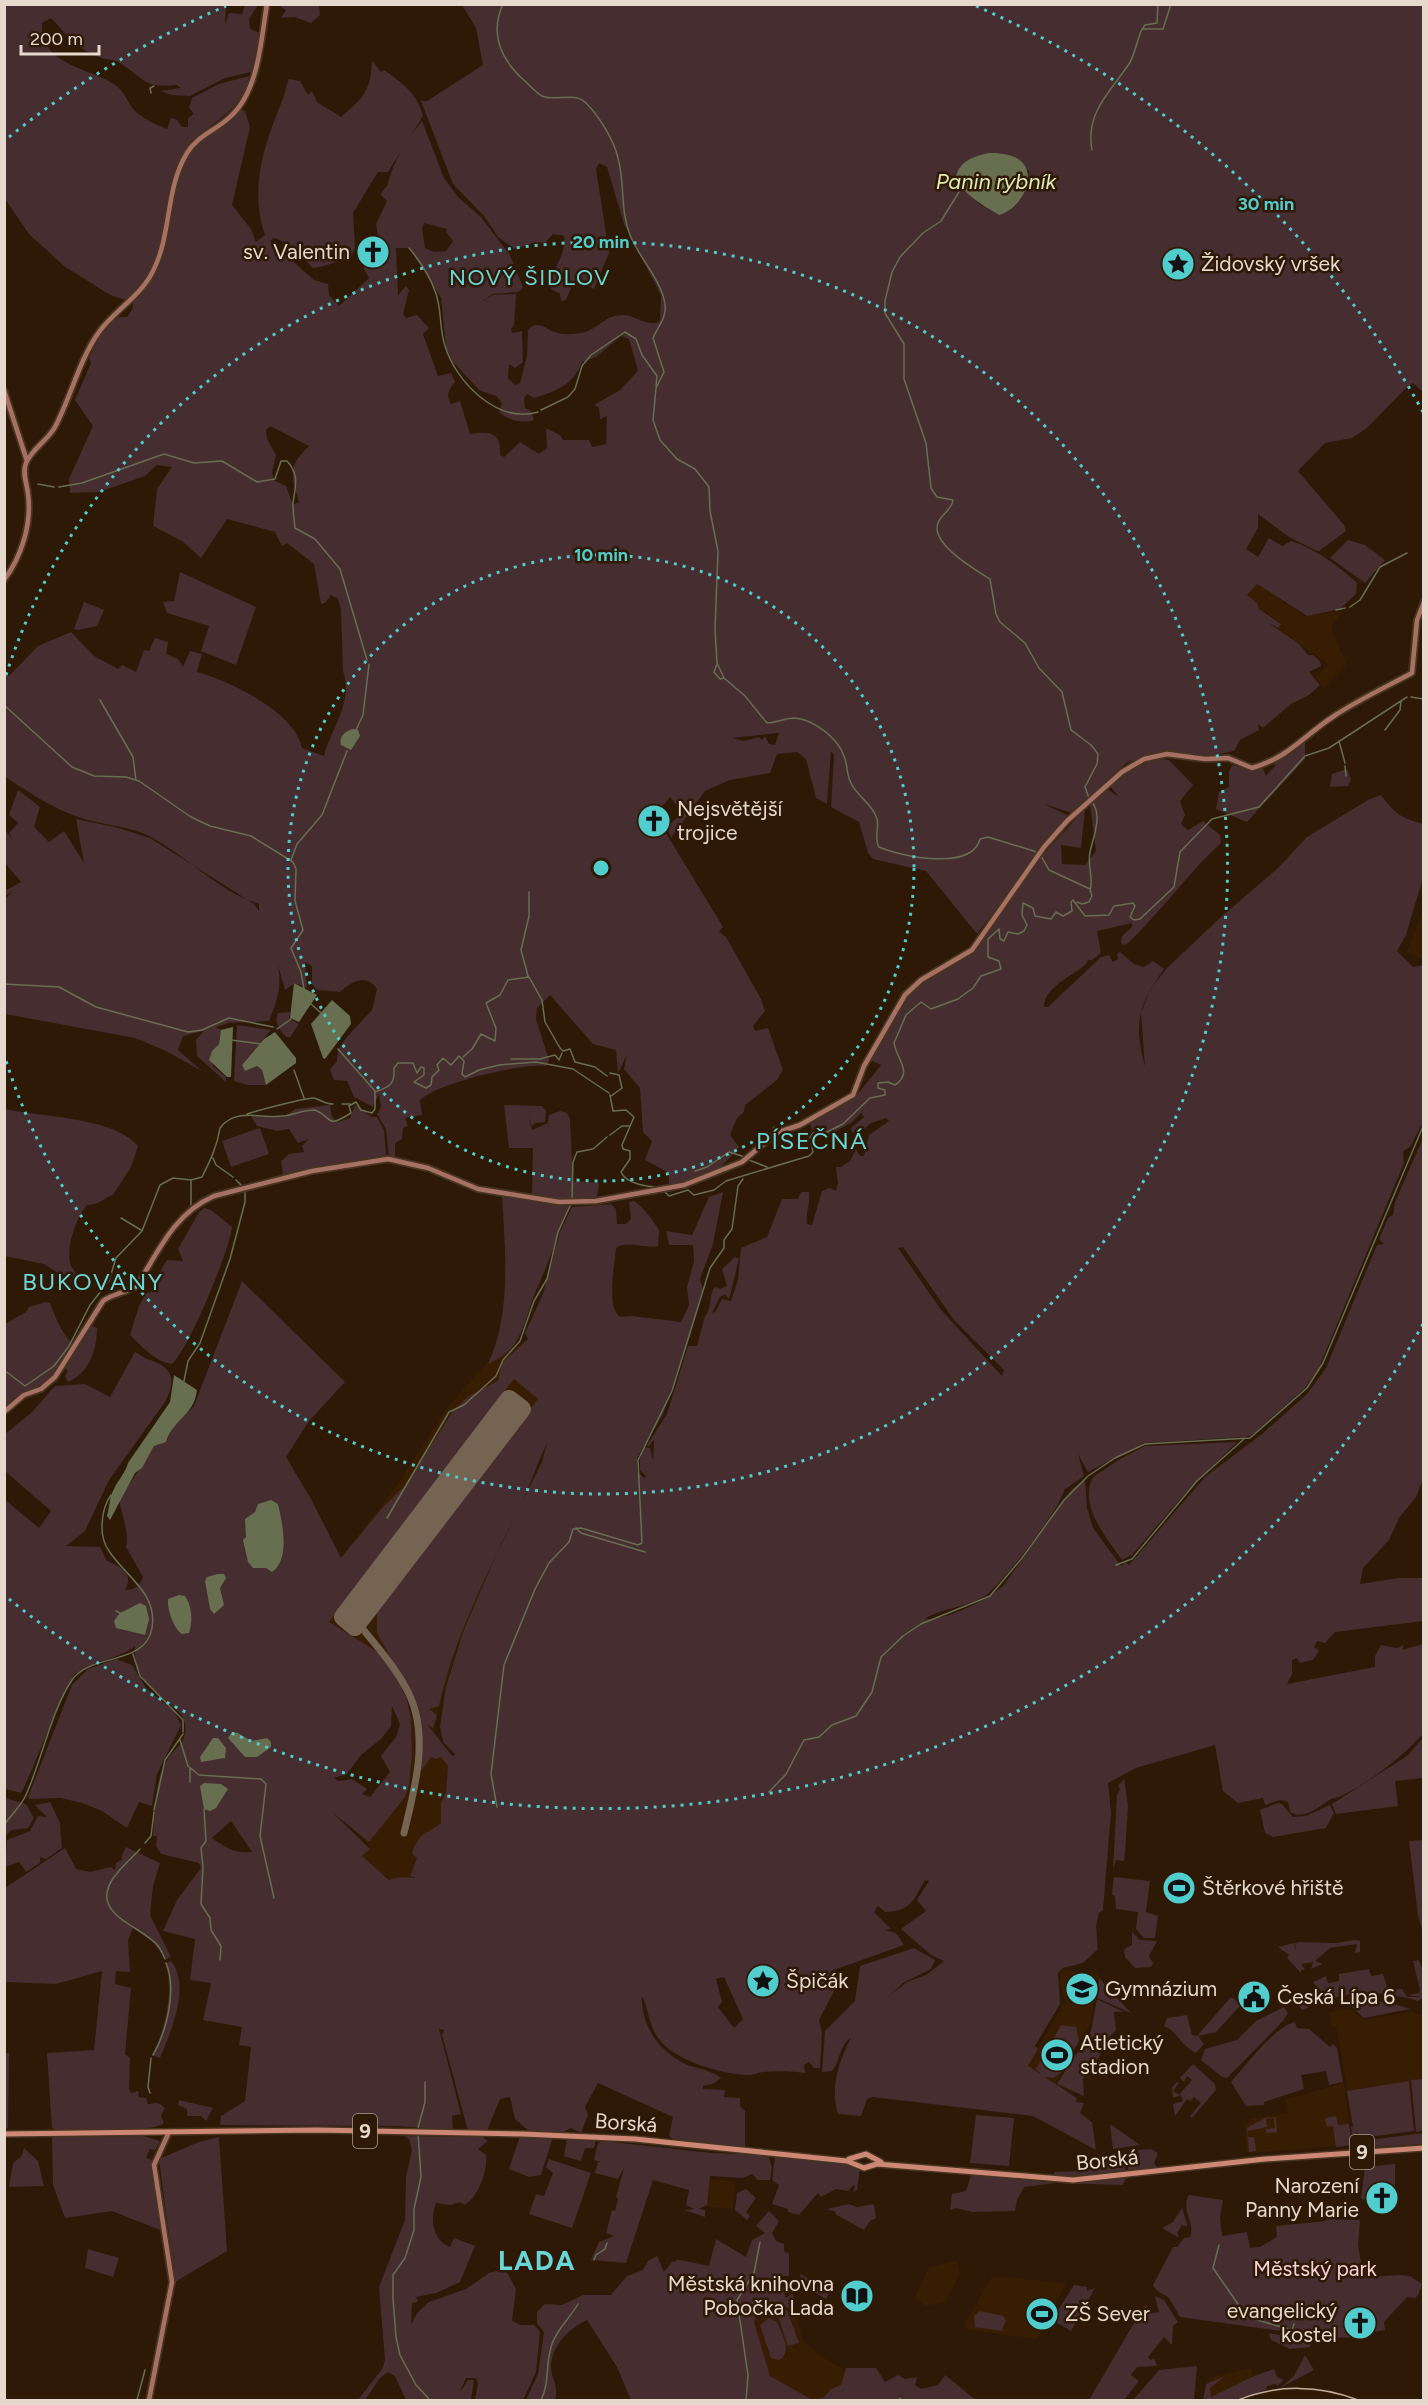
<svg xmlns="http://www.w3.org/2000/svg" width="1428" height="2405" font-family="Figtree,sans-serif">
<rect width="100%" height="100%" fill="#2d1905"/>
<path fill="#371e03" d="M 1257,584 L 1304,616 L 1344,611 L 1332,625 L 1332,631 L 1347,664 L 1323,688 L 1316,677 L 1328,665 L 1278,628 L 1280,622 L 1259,608 L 1257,603 L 1247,595 Z
M 1423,910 L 1423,959 L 1407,952 Z
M 528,1339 L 547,1444 L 460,1639 L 438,1712 L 434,1735 L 458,1769 L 430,1882 L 399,1877 L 390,1881 L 362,1856 L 371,1847 L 331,1808 L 361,1794 L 370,1797 L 376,1793 L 390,1772 L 388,1765 L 400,1724 L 391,1683 L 328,1621 L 340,1559 L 396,1486 L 446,1409 L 490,1359 Z
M 1062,1970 L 1098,1974 L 1091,2023 L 1055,2083 L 1028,2067 L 1065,2001 L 1059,1984 Z
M 1351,2009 L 1363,2020 L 1411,2012 L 1423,2016 L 1423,2079 L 1348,2091 L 1336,2026 L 1331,2026 L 1329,2012 Z
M 1344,2083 L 1349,2124 L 1336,2146 L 1248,2153 L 1247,2151 L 1245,2126 L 1250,2119 L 1288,2113 L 1286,2099 Z
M 710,2179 L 736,2181 L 733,2209 L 706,2206 Z
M 957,2261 L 960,2274 L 945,2302 L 925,2306 L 915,2297 L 929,2267 Z
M 995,2276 L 1066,2284 L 1037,2339 L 966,2329 L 965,2323 L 991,2278 Z
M 761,2305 L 795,2308 L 802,2339 L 819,2355 L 843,2369 L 845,2375 L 841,2385 L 831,2389 L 823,2398 L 811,2399 L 770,2376 L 754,2322 Z
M 1251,2368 L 1254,2384 L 1207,2400 L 1209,2378 Z
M 1293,2386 L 1336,2391 L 1363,2400 L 1322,2392 L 1293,2390 L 1233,2400 L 1256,2392 Z"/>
<path fill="#462d30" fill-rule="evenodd" d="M 4,5 L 226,5 L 225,25 L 229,13 L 242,14 L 245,5 L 258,5 L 249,19 L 250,29 L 260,33 L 251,72 L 225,78 L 190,96 L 171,95 L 160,91 L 181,88 L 177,85 C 143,88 146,80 120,63 C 115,59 107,60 102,58 C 79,51 67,35 51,18 L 42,23 C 40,65 87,67 114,84 C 124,90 127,102 134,110 C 143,119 155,124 167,129 L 171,118 L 177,120 L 182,127 L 188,127 L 188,118 L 194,114 L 189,108 L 192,98 L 219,84 L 249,76 C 241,120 199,122 181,158 C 161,194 170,241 148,277 C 142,286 134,292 126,300 L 110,295 L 64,266 L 29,234 L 5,199 Z
M 282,5 L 319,5 L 320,15 L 311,23 L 295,17 L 281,18 L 286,10 L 281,7 Z
M 462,5 L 1423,5 L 1423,392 L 1413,383 L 1407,387 L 1367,428 L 1352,438 L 1325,443 L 1298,471 L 1344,525 L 1346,531 L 1319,551 L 1315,550 L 1289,537 L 1258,514 L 1258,528 L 1246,549 L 1258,557 L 1269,538 L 1282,546 L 1291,541 C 1314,548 1339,566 1357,583 L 1356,594 L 1340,609 L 1307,616 L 1257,584 L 1247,595 L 1257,603 L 1259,609 L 1281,624 L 1278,628 L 1269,623 L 1299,644 L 1308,655 L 1313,655 L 1320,661 L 1321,666 L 1309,672 L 1320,685 L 1309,695 L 1291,704 L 1263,728 L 1258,724 L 1259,730 L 1240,740 L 1234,751 L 1206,757 L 1167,750 L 1126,763 L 1072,813 L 1044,804 L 1067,815 L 1066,817 L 1070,817 L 1040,846 L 1025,871 L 977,934 L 926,871 L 873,859 L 868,853 L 859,822 L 831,807 L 834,755 L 831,751 L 827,804 L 816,798 L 806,759 L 797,752 L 777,754 L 770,773 L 730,780 L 705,791 L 671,838 L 667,827 L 682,813 L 670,797 L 655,815 L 723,927 L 719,932 L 726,937 L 761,999 L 765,1011 L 753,1026 L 755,1031 L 768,1028 L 783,1070 L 777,1080 L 745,1105 L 744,1112 L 737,1118 L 730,1135 L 739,1147 C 722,1171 698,1181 669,1184 L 669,1173 L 645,1160 L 652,1141 L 643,1132 L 640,1088 L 624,1069 L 627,1055 L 618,1073 L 616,1050 L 593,1044 L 550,995 L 537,1008 L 536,1019 L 549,1060 L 546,1066 C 519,1064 440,1082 420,1100 L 422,1115 L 405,1118 L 408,1126 L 403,1128 L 402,1139 L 395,1143 L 395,1158 L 389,1156 L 386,1129 L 377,1114 L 381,1107 L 379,1094 L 373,1107 L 354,1097 L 347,1081 L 334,1080 L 330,1070 L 337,1061 L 338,1050 L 346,1038 L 372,1010 L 377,989 C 366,973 351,982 340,992 L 317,990 L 312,984 L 312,966 L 305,962 L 307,988 L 295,983 L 285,990 L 278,965 C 282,986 277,1002 269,1021 L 229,1023 L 216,1027 L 221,1030 L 219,1044 L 212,1051 L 213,1066 L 226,1077 L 226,1082 L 197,1056 L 196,1040 L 204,1031 L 183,1036 L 178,1050 L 202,1071 L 166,1051 L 135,1038 L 5,1014 L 5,899 L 13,891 L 5,896 L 5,891 L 21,882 L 5,863 L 4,828 L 14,842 L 9,833 L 18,823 L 9,815 L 18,790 L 40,807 L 34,827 L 49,842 L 64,831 L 84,863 L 76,819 L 115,827 L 150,838 L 254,904 L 259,911 L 259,904 C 219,892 186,855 149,836 C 126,825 101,825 78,817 C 50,807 29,792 5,777 L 5,672 L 9,676 L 38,646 L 71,632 L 94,656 L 118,669 L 122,665 L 136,672 L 144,650 L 149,651 L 155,638 L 168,642 L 166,654 L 178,659 L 183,667 L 190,651 L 202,654 L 197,672 C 230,681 295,712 302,748 L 324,756 C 331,728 354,702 343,671 L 341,609 L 338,599 L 331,595 L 325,603 L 321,604 L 314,564 L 287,543 L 282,546 L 275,532 L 227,519 L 201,558 L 182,541 L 153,526 L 157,489 L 172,467 L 157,465 L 145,476 L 99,492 L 70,493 L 69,479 L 93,426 L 75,400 L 91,363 L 89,358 L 100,336 L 116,317 L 127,317 L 133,308 L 133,302 C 137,300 137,297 140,292 C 174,255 163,201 186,158 C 199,135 225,130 240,109 L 245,111 L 250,127 L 232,205 L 251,229 L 256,242 L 265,235 C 248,188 266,140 284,96 C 286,91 286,85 289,79 L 300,81 L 308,95 L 312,91 L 317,102 L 341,117 C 363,98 371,91 372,61 L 381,72 L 384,70 C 401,82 418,94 423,116 L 388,172 L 378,172 L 353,213 L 355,248 L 350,259 C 337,260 327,267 313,268 L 287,243 L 274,238 L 270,241 L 314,280 L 328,284 L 329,295 L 339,306 L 369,278 L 364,269 L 365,263 L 377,255 L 380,248 L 376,224 L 387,201 L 381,195 C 382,190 387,188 388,183 C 393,162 407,139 422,121 L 444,178 L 458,197 L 481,217 L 510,255 L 523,287 L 519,292 L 493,294 L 480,303 L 493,295 L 516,294 L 514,325 L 511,329 L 512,333 L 522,331 L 523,362 L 515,368 L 509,364 L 508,378 L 515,385 L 520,383 L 527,356 L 528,330 L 532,326 C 545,323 547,331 558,333 C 563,335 576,334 581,333 C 598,330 605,314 624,315 C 636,316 650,328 660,321 L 661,295 L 624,224 L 607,167 L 599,163 L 596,169 L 609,253 L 594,289 L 579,281 L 574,281 L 566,300 L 561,301 L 560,294 L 551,289 C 549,270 567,257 564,236 L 553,234 L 545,243 L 535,242 L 515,249 L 498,237 L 484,216 L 453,184 L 421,101 L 427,101 L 483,65 L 476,28 ZM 989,153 L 1008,154 L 1029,171 C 1026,191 1012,222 989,209 C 983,206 976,203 974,197 C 969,187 970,171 969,159 ZM 424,223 L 447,229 L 446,232 L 453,241 L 446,251 L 434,252 L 425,248 L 422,229 ZM 396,248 L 409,248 L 441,298 L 446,348 L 453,362 L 479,390 L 496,396 L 502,403 L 499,412 C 507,420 523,424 534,420 L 531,411 L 525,408 L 524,398 L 527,394 L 534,398 C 557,391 574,384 582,362 L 596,357 L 621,336 L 629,339 L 638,371 L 620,390 L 594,405 L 599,407 L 600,419 L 607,416 L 606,444 L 592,447 L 589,440 L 563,440 L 560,435 L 546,428 L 547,448 L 539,454 L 520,442 L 504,457 L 500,455 C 502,431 488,431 470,434 L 460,401 L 451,404 C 446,395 448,390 455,382 L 451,373 L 438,376 L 423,334 L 429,328 L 417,315 L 406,318 L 403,314 L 409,290 L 406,286 L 398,295 ZM 270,426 L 309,446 C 287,467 291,475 299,502 L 293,505 L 286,486 L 275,481 L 272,473 L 276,455 L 267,439 L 266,430 ZM 779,733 L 775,745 L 769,744 L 765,736 L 762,740 L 759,737 L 744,741 L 732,738 Z
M 1348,540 L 1365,545 L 1385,560 L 1365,583 L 1330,558 Z
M 180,572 L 256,607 L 236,665 L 201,651 L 209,626 L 167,613 L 163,602 L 174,601 Z
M 84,602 L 104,610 L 97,626 L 77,630 L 74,629 Z
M 1302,743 L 1305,743 L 1305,759 L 1247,822 L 1216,809 L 1219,792 L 1229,787 L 1229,772 L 1232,765 L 1251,770 L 1262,767 L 1266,776 L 1275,766 L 1273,761 L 1294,752 Z
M 1160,759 L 1169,760 L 1193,785 L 1180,801 L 1185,815 L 1181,824 L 1188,830 L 1203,821 L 1220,835 L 1221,843 C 1187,874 1161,912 1127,944 L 1124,945 L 1121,943 L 1122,936 L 1132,927 L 1132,923 L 1097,931 L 1101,953 L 1092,960 L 1088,960 C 1085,972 1044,983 1044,1007 L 1048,1007 L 1101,957 L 1109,955 L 1113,962 L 1118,959 L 1117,954 L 1120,952 L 1134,964 L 1144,967 L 1153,961 L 1164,969 C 1139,1005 1133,1021 1145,1066 L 1141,1013 L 1150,990 L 1166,969 L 1221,917 L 1278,868 L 1307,837 L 1368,800 L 1381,795 C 1396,815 1400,817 1423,824 L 1423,878 L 1406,935 L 1397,951 L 1413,967 L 1423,965 L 1423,1122 L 1410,1147 L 1403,1151 L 1404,1163 L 1318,1370 L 1304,1389 L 1252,1435 L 1245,1437 L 1144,1443 L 1088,1472 L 1078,1454 L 1084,1476 L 1064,1490 C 1063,1506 1000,1586 985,1596 C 967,1607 943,1608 924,1619 C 946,1621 988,1600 1004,1585 L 1072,1489 L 1085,1480 L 1087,1508 L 1093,1528 L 1121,1566 L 1126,1562 L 1129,1565 L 1205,1477 L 1262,1434 L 1307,1394 L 1326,1368 L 1377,1245 L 1384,1244 L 1379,1239 L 1388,1218 L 1393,1215 L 1395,1202 L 1423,1138 L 1423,1479 L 1416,1497 L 1399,1518 L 1389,1540 L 1363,1568 L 1360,1584 L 1399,1578 L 1423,1578 L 1423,1621 L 1335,1632 L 1325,1643 L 1317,1641 L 1314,1647 L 1319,1651 L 1313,1660 L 1300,1663 L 1297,1658 L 1292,1660 L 1292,1674 L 1287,1684 L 1375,1667 L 1375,1656 L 1381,1645 L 1397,1648 L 1404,1645 L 1402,1650 L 1423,1644 L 1423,1734 C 1400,1759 1370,1782 1339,1797 C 1336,1798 1333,1798 1331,1799 C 1319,1806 1305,1821 1290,1812 L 1288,1802 L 1280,1800 L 1265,1805 L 1263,1798 L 1238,1803 L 1223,1791 L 1215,1745 L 1136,1768 L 1108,1783 L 1111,1813 L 1103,1910 L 1099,1913 L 1096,1926 L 1098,1949 L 1083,1963 L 1063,1968 L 1058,1973 L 1060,2004 L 1035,2046 L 1038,2049 L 1028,2066 L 1042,2075 L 1036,2069 L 1061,2025 L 1076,2027 L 1079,2041 L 1061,2072 L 1054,2078 L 1045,2077 L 1077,2098 L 1076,2102 L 1084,2103 L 1080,2113 L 1092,2122 L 1096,2150 L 1033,2116 L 873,2097 L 867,2099 L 861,2116 L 838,2114 C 830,2088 838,2063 851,2038 C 839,2045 841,2060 832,2071 L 822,2072 L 825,2031 L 855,2001 L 860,1966 L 914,1948 L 935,1960 L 931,1969 L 903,1983 L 889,1996 L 907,1982 L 926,1975 L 944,1961 L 931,1955 L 901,1929 L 926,1911 L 917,1900 L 929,1881 L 925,1880 C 913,1901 911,1911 885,1912 L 878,1906 L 874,1912 L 891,1929 L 885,1930 L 896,1933 L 904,1945 L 831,1971 L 838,1983 L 819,2020 L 822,2032 L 820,2068 L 814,2068 L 809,2062 L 804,2065 L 805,2073 C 792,2071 777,2071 763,2072 C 757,2073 751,2076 745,2075 C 718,2073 674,2060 659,2039 C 647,2023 649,2008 642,1996 C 641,2028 661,2054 690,2066 C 701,2069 712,2071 721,2078 L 713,2084 L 703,2086 L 703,2089 L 725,2090 L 724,2097 L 740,2098 L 740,2106 L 745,2111 L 745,2147 L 673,2139 L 669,2136 L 673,2117 L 598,2083 L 585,2107 L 588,2115 L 581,2133 L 571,2128 L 561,2133 L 530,2132 L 515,2119 L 510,2097 L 500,2099 L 487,2131 L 468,2131 L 442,2035 L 444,2030 L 439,2029 L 461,2114 L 452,2116 L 453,2130 L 397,2126 L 220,2125 L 221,2116 L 245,2101 L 251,2047 L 239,2045 L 242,2027 L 203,2020 L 211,1983 L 190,1980 L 195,1939 L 163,1931 L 177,1900 L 201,1868 L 199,1863 L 161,1854 L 156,1846 L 157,1836 L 153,1836 C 155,1812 154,1779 168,1759 C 176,1746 188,1742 185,1724 C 183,1702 132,1694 135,1646 C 130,1653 89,1665 75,1674 C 67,1680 33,1772 21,1793 L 5,1789 L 4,1499 L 39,1528 L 51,1511 L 5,1471 L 4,1435 L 31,1413 L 55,1386 L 85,1384 L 110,1397 L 135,1352 C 140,1354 142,1357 147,1359 C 171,1366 178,1377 165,1402 L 109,1480 L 85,1531 L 66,1546 L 100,1547 L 107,1561 C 120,1566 135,1574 125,1590 C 135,1590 140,1586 143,1577 L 126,1547 C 130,1533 121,1514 119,1499 C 131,1480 144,1465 154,1446 L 166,1442 L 174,1426 L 194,1406 L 242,1281 L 345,1382 L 309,1421 L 286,1457 L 311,1499 L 341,1558 L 383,1507 L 406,1485 L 453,1411 L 469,1396 L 498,1381 L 502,1363 L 528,1339 L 525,1333 L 543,1294 L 560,1232 L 572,1207 L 611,1204 L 616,1209 L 617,1224 L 626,1224 L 631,1219 L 629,1202 L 634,1201 C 645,1209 652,1219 659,1230 L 658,1246 C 644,1249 627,1240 616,1248 C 615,1263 606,1308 620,1317 L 632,1316 L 681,1322 L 689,1305 L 687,1287 L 694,1261 L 693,1245 L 669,1245 L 666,1231 L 692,1235 L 709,1197 L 723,1192 L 713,1244 L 700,1279 L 703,1289 L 687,1345 L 663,1414 L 637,1458 L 637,1471 L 644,1478 L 646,1476 L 640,1470 L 640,1459 L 644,1447 L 650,1448 L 653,1460 L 654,1440 L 648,1447 L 647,1445 L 667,1414 L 688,1346 L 697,1346 L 705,1316 C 713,1308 708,1295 715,1287 L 720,1289 L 727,1286 L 722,1269 L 735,1257 L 739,1259 L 729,1299 L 725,1294 L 720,1297 L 712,1313 L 716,1311 L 722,1299 L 731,1301 L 738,1280 L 741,1248 L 767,1237 L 782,1199 L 798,1199 L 801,1192 L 809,1192 C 811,1203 805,1214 807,1224 L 812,1225 L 822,1191 L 830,1188 L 836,1191 L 838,1183 L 836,1167 L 841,1167 L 850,1161 L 856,1149 L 860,1156 L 864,1156 L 869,1135 L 889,1121 L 886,1118 L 871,1123 L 859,1134 L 852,1132 L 851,1128 L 864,1117 L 861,1113 L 851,1123 L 824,1137 L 819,1128 L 812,1130 L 810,1123 L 856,1096 L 881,1065 L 870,1060 L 904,1000 L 913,990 L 974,951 L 1036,862 L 1085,809 L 1081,848 L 1061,845 L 1062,864 L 1085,865 L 1096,851 L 1090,804 L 1106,788 L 1119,797 L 1110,786 L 1136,766 ZM 903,1247 L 954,1320 L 1004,1370 L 1002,1376 L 942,1311 L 898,1248 ZM 514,1379 L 538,1399 L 377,1611 L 377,1633 L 409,1691 L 414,1712 L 416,1771 L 420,1772 L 431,1757 L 436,1759 L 441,1757 L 448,1766 L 446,1792 L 441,1803 L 441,1823 C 426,1836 421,1829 412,1853 L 417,1858 L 410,1876 L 417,1878 L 399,1877 L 389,1880 L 362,1856 L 370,1849 L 332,1812 L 369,1842 L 405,1797 L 409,1786 L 412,1754 L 411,1719 L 406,1697 L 389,1659 L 329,1622 ZM 547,1443 L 542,1462 L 501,1544 L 463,1632 L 446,1687 L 440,1726 L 443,1742 L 456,1755 L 452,1756 L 427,1724 L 433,1728 L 437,1715 L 429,1709 L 439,1706 C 455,1635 488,1572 520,1506 C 530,1486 537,1464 547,1443 ZM 392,1706 L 400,1724 L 396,1737 L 381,1756 L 390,1772 L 370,1797 L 362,1794 L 367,1789 L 352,1779 L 338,1781 L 334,1778 L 347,1774 L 361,1755 L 382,1738 L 391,1726 ZM 231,1821 L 252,1852 C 236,1854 224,1847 212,1838 ZM 724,1977 L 743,2019 L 734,2028 L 718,2007 L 722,2002 L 716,1979 Z
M 1347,769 L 1351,779 L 1348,786 L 1330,787 L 1332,774 Z
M 290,1012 L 289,1018 L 299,1024 L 290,1037 L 286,1037 C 279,1029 274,1023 278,1013 Z
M 237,1025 L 271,1030 L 242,1065 L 245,1071 L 257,1066 L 262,1070 L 266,1085 L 248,1085 L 234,1081 Z
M 330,1105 L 332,1117 L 338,1122 L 350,1118 L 355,1105 L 372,1117 L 377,1117 L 384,1130 L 386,1155 L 283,1174 L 281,1161 L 289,1154 L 304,1152 L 302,1146 L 309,1139 L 298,1143 L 289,1129 L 277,1131 L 257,1126 L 251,1116 L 285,1117 L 295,1109 Z
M 504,1105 L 542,1106 L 546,1111 L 545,1122 L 535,1123 L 532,1127 L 528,1117 L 532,1130 L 548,1123 L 549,1115 L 560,1111 L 567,1113 L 570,1119 L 573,1181 L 599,1183 L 597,1197 C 585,1206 548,1197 532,1194 L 533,1148 L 509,1148 Z
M 5,1109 C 41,1117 114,1117 138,1146 L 131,1167 L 113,1195 C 104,1198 98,1205 87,1205 C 76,1218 65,1249 71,1266 C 73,1269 75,1271 76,1275 L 67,1279 L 44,1264 L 5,1256 Z
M 260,1128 L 269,1154 L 231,1167 L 222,1141 Z
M 502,1195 L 569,1206 C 558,1235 548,1265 535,1293 C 528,1311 525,1329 514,1345 C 508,1353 496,1360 488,1364 C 512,1312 505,1251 502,1195 Z
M 204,1208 L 211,1210 L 232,1227 C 230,1249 189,1349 172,1364 C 157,1363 140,1345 130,1335 L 139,1306 L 147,1292 L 150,1293 L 154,1288 L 153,1284 L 165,1263 L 167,1260 L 183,1261 L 178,1249 L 199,1212 Z
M 46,1302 L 50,1303 C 56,1318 60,1331 72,1343 L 48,1381 L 14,1398 L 5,1409 L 5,1324 L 26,1312 L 29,1307 Z
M 89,1324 L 97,1328 C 97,1350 89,1373 68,1382 L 65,1376 L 68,1371 L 64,1368 Z
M 1237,1442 L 1188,1490 L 1132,1555 L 1122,1560 C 1107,1538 1078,1506 1093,1477 L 1120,1459 L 1145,1446 Z
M 116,1659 L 132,1665 L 146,1688 L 174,1711 L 181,1725 L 157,1774 L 152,1806 L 139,1802 L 127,1828 L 102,1811 L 82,1803 L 61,1798 L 29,1799 L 28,1797 L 72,1685 L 88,1669 Z
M 1423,1738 L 1423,1778 L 1395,1781 L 1398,1806 L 1336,1814 L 1332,1804 L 1407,1756 Z
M 1124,1779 L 1128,1805 L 1125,1854 L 1124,1861 L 1116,1860 L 1113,1869 L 1117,1795 L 1120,1789 L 1118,1786 Z
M 5,1798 L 26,1804 L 34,1818 L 28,1828 L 12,1830 L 5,1836 Z
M 50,1802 L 60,1823 L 62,1848 L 46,1859 L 40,1857 L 40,1863 L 26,1872 L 19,1862 L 5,1867 L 7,1840 L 30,1831 L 38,1816 L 47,1817 L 35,1805 Z
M 1278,1803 L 1282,1804 L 1293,1817 L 1306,1816 L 1330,1805 L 1334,1813 L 1326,1828 L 1273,1837 L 1265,1833 L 1260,1810 Z
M 1423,1840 L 1424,1840 L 1423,1933 L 1418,1916 L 1409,1841 Z
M 126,1847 L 160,1863 L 153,1886 L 150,1915 L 171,1957 L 166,1959 L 151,1939 L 133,1927 L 128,1941 L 130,1972 L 116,1971 L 115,1984 L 131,1988 L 125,2054 L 130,2058 L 129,2089 L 131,2093 L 138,2091 L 139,2097 L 146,2098 L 148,2104 C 158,2103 157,2101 165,2108 L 161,2115 L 164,2123 C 155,2133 75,2130 56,2130 L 52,2128 L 47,2053 L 94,2050 L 102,1971 L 56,1984 L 5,1982 L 5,1888 L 65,1848 L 76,1869 L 90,1872 L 111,1867 L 115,1870 L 116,1863 L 123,1859 L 121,1857 Z
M 1114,1877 L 1150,1881 L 1146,1912 L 1158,1916 L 1155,1938 L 1144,1938 L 1136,1929 L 1138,1912 L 1116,1909 L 1115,1896 L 1112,1894 Z
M 1132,1932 L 1140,1940 L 1157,1941 L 1149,1956 L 1153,1963 L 1151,1967 L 1135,1968 L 1125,1957 L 1124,1949 L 1132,1945 Z
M 1356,1940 L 1360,1941 L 1360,1952 L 1355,1953 L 1357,1944 L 1330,1948 L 1315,1961 L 1323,1964 L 1311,1969 L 1313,1962 L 1301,1964 L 1305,1970 L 1301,1970 L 1301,1973 L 1287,1958 L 1289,1955 L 1278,1947 L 1294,1943 L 1296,1952 L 1295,1943 L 1300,1942 L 1335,1943 Z
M 1419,1960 L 1423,1971 L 1424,1997 L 1418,2001 C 1373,1988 1344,1991 1302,2010 L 1299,2006 L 1320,1990 L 1313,1982 L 1326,1976 L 1328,1983 L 1339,1981 L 1339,1974 L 1369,1969 L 1371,1976 L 1383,1974 L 1388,1990 L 1402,1989 L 1407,1997 L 1421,1997 L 1408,1995 L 1419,1993 L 1420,1990 L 1413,1961 Z
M 171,1961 C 191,1985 171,2032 160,2058 L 152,2055 C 165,2030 175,1990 165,1963 Z
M 1099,1978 L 1100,1979 L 1131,2013 L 1097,1998 Z
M 1230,1998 L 1234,1998 L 1243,2010 L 1239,2007 L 1216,2032 L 1198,2036 L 1204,2044 L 1196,2053 C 1182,2047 1177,2031 1164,2026 L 1167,2018 L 1187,2015 L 1192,2035 L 1197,2036 Z
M 1097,1999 L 1124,2012 L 1114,2012 L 1116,2030 L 1096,2051 L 1101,2054 L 1083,2079 L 1084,2096 L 1057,2084 L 1091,2031 Z
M 1356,2000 L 1388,2002 L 1410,2009 L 1364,2018 L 1352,2007 Z
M 1284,2007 L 1288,2013 L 1283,2021 L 1227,2078 L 1222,2077 L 1201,2060 L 1205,2049 L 1237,2040 L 1256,2021 Z
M 1295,2022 L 1297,2028 L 1309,2029 L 1330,2047 L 1333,2044 L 1337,2048 L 1343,2082 L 1329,2085 L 1326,2071 L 1301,2075 L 1304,2089 L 1264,2102 L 1264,2105 L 1246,2106 L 1231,2082 C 1245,2066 1274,2027 1295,2022 Z
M 5,2053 L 9,2053 L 9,2060 L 8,2127 L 5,2131 Z
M 1193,2064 L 1215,2084 L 1216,2090 L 1192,2118 L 1190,2116 L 1201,2103 L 1194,2097 L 1190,2101 L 1187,2099 L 1175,2116 L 1173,2104 L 1183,2101 L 1181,2095 L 1173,2098 L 1172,2087 L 1177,2082 L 1179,2083 L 1173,2091 L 1179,2095 L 1192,2080 L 1187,2076 L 1184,2082 L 1180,2078 Z
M 1423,2079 L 1423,2131 L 1416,2132 L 1411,2080 Z
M 1409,2081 L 1414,2131 L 1361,2138 L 1356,2131 L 1361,2145 L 1353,2145 L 1351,2126 L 1353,2127 L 1347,2091 Z
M 179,2100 L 213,2108 L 206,2121 L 201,2116 L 187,2116 L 187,2109 L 178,2105 Z
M 976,2115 L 1014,2118 L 1009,2166 L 970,2163 Z
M 1336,2116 L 1338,2125 L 1349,2124 L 1352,2145 L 1336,2147 L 1333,2126 L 1327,2127 L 1325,2118 Z
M 1276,2117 L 1277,2132 L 1266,2133 L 1266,2129 L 1275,2128 L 1274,2118 L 1266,2119 L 1267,2127 L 1248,2131 L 1248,2137 L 1254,2137 L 1256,2151 L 1249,2152 L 1247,2128 L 1265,2118 Z
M 1110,2124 L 1140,2145 L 1113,2149 Z
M 1423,2133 L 1423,2144 L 1363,2148 L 1362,2141 Z
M 143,2136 L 160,2141 L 155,2150 L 150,2149 L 146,2158 L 152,2160 L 165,2232 L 112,2211 L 65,2218 L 53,2185 L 52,2137 Z
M 404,2136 L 483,2137 L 488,2141 L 478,2149 L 486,2155 C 488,2171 478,2197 465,2205 L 460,2202 L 450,2205 L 436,2203 C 430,2218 432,2240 450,2247 L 454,2238 L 475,2246 L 460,2282 L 436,2293 L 416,2297 L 418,2302 L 412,2303 L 411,2325 L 417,2313 L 429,2302 L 466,2289 L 489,2273 L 505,2269 L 516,2289 L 512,2321 L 521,2325 L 534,2325 L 540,2332 L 536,2372 L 523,2400 L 475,2400 L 478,2384 L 476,2378 L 466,2378 L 460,2392 L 468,2380 L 474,2380 L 471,2400 L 406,2400 L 395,2376 L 388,2372 L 380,2378 L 365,2400 L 358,2400 L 382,2369 L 385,2360 L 379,2287 L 405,2220 L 406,2177 L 412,2150 L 409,2139 Z
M 520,2136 L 553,2137 L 541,2175 L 529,2177 L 509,2169 Z
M 219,2137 L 227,2251 L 175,2282 L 159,2159 L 199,2142 Z
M 567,2137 L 596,2138 L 594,2148 L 585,2148 L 581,2161 L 564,2156 Z
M 602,2141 L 712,2153 L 768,2155 L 772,2167 L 770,2180 L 758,2180 L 752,2174 L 743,2178 L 710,2176 L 707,2205 L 699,2209 L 705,2210 L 705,2217 L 684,2210 L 694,2209 L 686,2205 L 689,2190 L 653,2180 L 626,2263 L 591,2260 L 599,2242 L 614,2236 L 606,2233 L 612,2210 L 615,2211 L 618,2199 L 616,2197 L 624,2168 L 618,2179 L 595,2173 L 598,2162 L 601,2162 L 594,2160 L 598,2143 Z
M 24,2148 L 38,2161 L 44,2186 L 9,2187 L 13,2163 L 22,2156 Z
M 1151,2149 L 1158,2153 L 1154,2163 L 1158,2168 L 1128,2170 L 1126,2159 L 1139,2157 L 1138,2150 Z
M 1123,2152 L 1126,2172 L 1065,2178 L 1041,2175 L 1054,2174 L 1054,2172 L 1084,2171 L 1095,2166 L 1099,2155 Z
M 775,2156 L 856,2165 L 860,2169 L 857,2190 L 853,2192 L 855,2186 L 853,2185 L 848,2191 L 836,2189 L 821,2197 L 818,2193 L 799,2215 L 788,2212 L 788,2209 L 772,2204 L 779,2185 L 772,2180 Z
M 549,2159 L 591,2173 L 572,2228 L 529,2214 L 536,2194 L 544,2196 L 553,2173 L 546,2167 Z
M 1395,2164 L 1395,2192 L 1387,2207 L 1376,2207 L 1361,2198 L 1365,2167 Z
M 971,2175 L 1059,2183 L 1126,2178 L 1123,2185 L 1056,2183 L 1024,2187 L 1017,2200 L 1015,2211 L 972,2212 L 956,2208 L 950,2210 L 952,2194 L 966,2191 Z
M 746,2189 L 756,2198 L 746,2212 L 750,2216 L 747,2220 L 735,2210 L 737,2193 Z
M 1189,2195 L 1223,2200 L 1220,2217 L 1222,2236 L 1247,2232 L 1250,2248 L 1260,2247 L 1277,2237 L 1276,2226 L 1326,2221 L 1328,2210 L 1331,2210 L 1333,2219 L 1360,2220 L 1358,2245 L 1361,2262 L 1369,2277 L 1400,2275 L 1410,2276 L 1422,2284 L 1417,2299 L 1418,2295 L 1415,2298 L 1407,2297 L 1384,2322 L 1385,2330 L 1359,2335 L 1375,2333 L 1367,2337 L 1332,2338 L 1180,2317 L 1169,2298 L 1156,2290 L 1153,2285 L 1173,2247 L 1177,2247 L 1184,2238 L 1190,2237 C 1196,2223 1180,2209 1189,2195 Z
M 849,2204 L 857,2207 L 874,2204 L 876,2218 L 870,2221 L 864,2230 L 835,2214 L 836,2212 L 827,2209 Z
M 1182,2208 L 1187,2224 L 1187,2227 L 1182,2225 L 1177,2233 L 1179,2238 L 1162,2228 L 1173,2222 Z
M 769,2211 L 779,2221 L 772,2233 L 776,2241 L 784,2244 L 784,2251 L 789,2254 L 789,2276 L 778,2276 L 775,2281 L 785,2288 L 785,2298 L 793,2294 L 795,2308 L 761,2306 L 754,2322 L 770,2376 L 811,2399 L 823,2398 L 831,2389 L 841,2385 L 846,2368 L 876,2368 L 885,2382 L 898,2375 L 905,2379 L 917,2377 L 915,2385 L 921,2389 L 938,2385 L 945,2375 L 976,2400 L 903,2400 L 901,2395 L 900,2400 L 631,2400 L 617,2367 L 587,2320 C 570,2328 551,2345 551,2368 C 552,2380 559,2387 555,2400 L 526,2400 L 538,2374 L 544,2332 L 537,2323 L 537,2312 L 545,2304 L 562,2305 L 583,2295 L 611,2295 L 627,2276 L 643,2270 L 648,2261 L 657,2256 L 664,2272 L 672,2262 L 677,2261 L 675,2259 L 709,2266 L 716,2239 L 746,2257 L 752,2240 L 765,2233 L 756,2226 Z
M 88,2249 L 119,2258 L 113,2277 L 85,2268 Z
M 800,2274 L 830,2291 L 826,2299 L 802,2285 Z
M 1074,2285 L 1087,2287 L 1087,2291 L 1095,2288 L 1071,2331 L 1052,2320 Z
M 1155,2296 L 1164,2300 L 1178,2322 L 1173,2326 L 1172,2345 L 1164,2337 L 1148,2357 L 1151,2360 L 1154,2358 L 1157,2366 L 1137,2367 L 1131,2375 L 1139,2381 L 1124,2400 L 1089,2400 L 1144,2306 L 1147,2305 L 1148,2311 L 1152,2313 L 1159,2312 Z
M 787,2310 L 799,2343 L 788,2346 L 777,2313 Z
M 980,2311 L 1003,2316 L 1006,2321 L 1002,2329 L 1004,2331 L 973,2327 L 975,2326 L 974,2316 Z
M 769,2318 L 777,2322 C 782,2334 793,2352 779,2360 L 771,2358 L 760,2325 Z
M 1269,2333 L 1312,2340 L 1310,2347 L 1290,2349 L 1271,2340 Z
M 1305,2355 L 1314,2370 L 1280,2388 L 1294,2376 Z
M 1197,2366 L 1194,2400 L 1196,2400 L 1133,2400 L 1159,2370 Z
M 1274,2369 L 1277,2377 L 1284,2380 L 1277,2386 L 1276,2384 L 1267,2386 L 1266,2390 L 1233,2400 L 1203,2400 L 1206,2384 L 1225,2376 L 1210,2388 L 1211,2397 L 1254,2376 Z"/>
<path fill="#686e50" d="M 989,153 C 1052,151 1026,209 999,215 C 983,205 963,195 956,177 C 959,161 974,156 989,153 Z
M 353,729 L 358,730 L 360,736 L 351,750 L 341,745 C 339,736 345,731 353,729 Z
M 294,983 L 317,995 L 299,1022 L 290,1018 Z
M 332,1000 L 350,1016 L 351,1024 L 325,1059 L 323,1058 L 311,1024 Z
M 233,1027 L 231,1077 L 227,1077 L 209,1060 L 212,1051 L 219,1044 L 221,1030 Z
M 275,1032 L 296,1058 L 296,1063 L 266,1085 L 262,1070 L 257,1066 L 245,1071 L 242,1065 L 264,1039 Z
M 174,1375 L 197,1390 C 194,1416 174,1418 166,1442 L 154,1446 L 142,1468 L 135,1473 L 110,1520 L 107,1516 C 109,1509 110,1496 113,1491 C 117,1481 125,1474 128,1463 L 170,1402 Z
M 271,1500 L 278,1504 C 282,1522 291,1559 272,1572 L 266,1568 L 253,1568 L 248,1562 L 243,1540 L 246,1537 L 245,1519 L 255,1512 L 258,1504 Z
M 218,1574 L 224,1574 L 226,1578 L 220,1588 L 224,1605 L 214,1614 L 210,1609 L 205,1581 L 207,1577 Z
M 179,1595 L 185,1596 C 192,1606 193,1621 189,1633 L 182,1634 C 174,1629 167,1610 168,1599 Z
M 140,1603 L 146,1606 L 149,1619 L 145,1635 L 116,1628 L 114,1621 L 120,1613 Z
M 232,1732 L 238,1733 L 251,1741 L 267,1738 L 271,1742 L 271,1747 L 257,1757 L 245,1757 L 228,1738 Z
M 213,1738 L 218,1738 L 226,1748 L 225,1758 L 201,1762 L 200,1757 Z
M 204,1783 L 221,1784 L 228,1789 L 216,1808 L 210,1811 L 204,1809 L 200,1786 Z"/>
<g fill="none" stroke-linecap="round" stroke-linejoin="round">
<path stroke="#686e50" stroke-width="1.5" d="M 503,4 C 489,35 501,60 525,81 C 530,86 536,93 542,96 C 555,102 575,91 586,103 C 599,116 614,140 618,158 C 625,183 620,210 630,235 C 639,258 661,279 665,304 C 667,318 658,326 653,338 L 664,372 L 656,388 L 653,420 L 660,440 L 677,459 L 695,469 L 709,487 L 710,511 L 718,551 L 715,629 L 717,663 L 724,678 L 745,696 L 767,723 C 776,723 785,718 794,718 C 813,719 838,738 844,756 C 848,765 846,774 851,783 C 857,796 870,802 876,816 C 881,826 873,837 879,847 C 902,857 972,871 980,839 L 988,837 L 1037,852
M 1143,28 L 1145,25 L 1157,23 L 1158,4
M 151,93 L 150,88 L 154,86
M 1092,150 C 1085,113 1110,92 1129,64 C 1135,54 1137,40 1142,29 L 1163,29 L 1171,4
M 959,192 L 941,221 L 923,233 L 900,257 L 892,272 L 885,301 L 885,313 L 904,344 L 904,379 L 926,443 L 931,488 L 937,497 L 953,500 C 952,510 941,514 938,523 C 930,544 976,570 990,579 L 996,614 L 1000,622 L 1025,643 L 1039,668 L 1062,692 L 1071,730 L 1091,745 L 1098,754 L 1097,764 L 1085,787 L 1089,798
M 409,248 C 420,261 429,274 435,291 C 442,308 439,328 445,346 C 456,382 497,424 538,412
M 541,410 L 568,397 L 575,389 L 582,366 L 591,355 L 625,332 L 636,339 L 642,355 L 657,376 L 656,386
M 38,484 L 54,487
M 59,487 L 82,483 L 164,454 L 194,463 L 222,461 L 257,482 L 275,479 L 281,461 L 287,461 C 300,475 295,487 293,503 C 293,511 294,520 295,528 L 315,539 L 340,569 L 367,660
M 1350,607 L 1360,600 L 1380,567 L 1407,553
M 1336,610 L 1345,608
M 1420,619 L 1424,616
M 717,664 L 714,672 L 720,679 L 724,678
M 1411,697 L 1424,699
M 100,700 L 133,757 L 136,780
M 4,705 L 72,767 L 94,776 L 126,777 L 139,781 L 191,817 L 210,826 L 251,836 L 293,862 L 296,869 L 295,901 L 303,930 L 291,948 L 301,972 L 304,989
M 356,730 L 363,715 L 369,664
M 1385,730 L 1400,710 L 1401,701
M 1339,741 L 1345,763
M 1345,766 L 1346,776
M 1040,854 L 1049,870 L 1090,889 L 1092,896 L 1089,902 L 1082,904 L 1077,902
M 291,860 L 297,844 L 322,815 L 347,751
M 1090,891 C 1094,877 1087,866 1090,852 C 1093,837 1103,816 1092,802
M 528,976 L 521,950 L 529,916 L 529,892
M 4,984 L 59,987 L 96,1007 L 188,1032 L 202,1030 L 229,1018 L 273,1027
M 311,1004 L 321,1013
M 277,1029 L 291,1019
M 231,1040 L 262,1044
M 338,1049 L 375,1091
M 463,1057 L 472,1049 L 481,1034 L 495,1041 L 496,1028 L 486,1003 L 500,995 L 508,980 L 529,977 L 542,1000 L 545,1022 L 560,1048 L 563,1051 L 570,1049 L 575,1062 L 595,1067 L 607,1076
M 511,1059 L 540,1059 L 555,1055 L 559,1060 L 562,1053
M 294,1070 L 304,1098
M 610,1073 L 619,1075 L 622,1088 L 611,1096
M 610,1095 L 613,1111 L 626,1110 L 634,1117 L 622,1145 L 623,1149 L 630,1151 L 630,1159 L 621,1172 C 626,1184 648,1187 660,1187
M 342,1104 L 350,1104
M 247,1114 C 256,1111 308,1097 314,1098 C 321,1100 325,1104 333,1104
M 610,1135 L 622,1126 L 629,1126
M 213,1158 L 216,1165 L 233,1177
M 749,1160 L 767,1167
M 695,1171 L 707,1167 L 729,1152 L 745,1157
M 236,1180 L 242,1186
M 663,1190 L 669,1196 L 688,1190 L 694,1195 L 714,1190 L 726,1181 L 809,1156 L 813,1152 L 810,1137 L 813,1133 L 827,1132 L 843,1124 L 870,1098 L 885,1095 L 885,1090 L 878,1088 L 878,1083 L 888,1082 L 895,1085 C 914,1073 896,1058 894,1043 L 906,1015 L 921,1002 L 931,1009 L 958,999 L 973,988 L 981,976 L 1001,969 L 999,961 L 988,957 L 988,939 L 999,929 L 1000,939 L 1004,941 L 1008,932 L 1018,934 L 1024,931 L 1027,925 L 1022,915 L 1023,903 L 1033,908 L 1035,916 L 1051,919 L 1056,912 L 1063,916 L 1072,911 L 1071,902 L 1073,900 L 1085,916 L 1109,915 L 1114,906 L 1133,903 L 1135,906 L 1130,917 L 1134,920 L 1140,919 L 1174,887 L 1180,852 L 1212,819 L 1259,807 L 1305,756 L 1329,748 L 1407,697
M 572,1199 L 573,1162 L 577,1152 L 593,1149 L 607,1137
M 191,1209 L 191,1181
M 121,1218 L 141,1230
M 4,1370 L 25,1386 L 54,1366 L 69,1346 L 90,1305 L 109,1281 L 116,1258 L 142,1231 L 160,1185 L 173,1178 L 191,1180 L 202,1177 C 210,1161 217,1147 220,1128 C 236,1107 262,1119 283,1116 C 294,1115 302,1110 315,1110 C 334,1117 324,1130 351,1113 L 349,1106 L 356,1102 L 361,1110 L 372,1113 L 375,1109 L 375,1092 C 390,1087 395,1084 394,1068 L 398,1063 L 413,1063 L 417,1073 L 421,1067 L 424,1068 L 424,1075 L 414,1082 L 426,1088 L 431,1085 L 432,1077 L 439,1070 L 437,1065 L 443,1058 L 451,1065 L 459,1056 L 464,1061 L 462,1074 L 465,1077 L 479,1070 L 499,1065 L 536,1062 L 573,1069 L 609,1093
M 184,1381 L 188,1361 L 200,1343 L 230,1259 L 245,1202 L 245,1190
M 1088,1476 L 1115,1458 L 1145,1444 L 1250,1438 L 1307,1388 L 1323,1363 L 1424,1124
M 387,1518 L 449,1412 L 464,1405 L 496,1376 L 503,1360 L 520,1341 L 534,1301 L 547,1279 L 558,1232 L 571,1204
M 576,1528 L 581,1533 L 645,1552
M 1116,1565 L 1132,1559 L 1197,1481 L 1244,1439
M 116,1611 L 120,1613
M 133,1654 L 140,1676 L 183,1720 L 183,1732
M 180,1740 L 188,1766 L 199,1775 L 261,1779 L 266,1784 L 260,1836 L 274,1898
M 190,1768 L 190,1782
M 769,1792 L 786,1774 L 804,1740 L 819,1737 L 832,1725 L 856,1716 L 872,1692 L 881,1657 L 903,1636 L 921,1624 L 990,1596 L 1022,1558 L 1064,1500 L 1087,1477
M 497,1807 L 491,1774 L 504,1665 L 535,1589 L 549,1563 L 569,1542 L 573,1529 L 581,1528 L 638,1545 L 642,1543 L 638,1460 L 672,1391 L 710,1268 L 724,1248 L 724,1240 L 732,1229 L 738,1186 L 743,1179
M 204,1809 L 206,1841 L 201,1848 L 203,1867 L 201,1904 L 210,1918 L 211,1930 L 221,1946 L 220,1960
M 154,1810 L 165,1760 L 183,1734
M 4,1825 C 11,1815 21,1806 26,1795 C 41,1762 52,1709 72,1680 C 90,1653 146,1666 152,1628 C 158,1593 125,1576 109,1551 C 98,1536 101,1509 111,1495
M 145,1843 L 151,1836 L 154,1812
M 140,1849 C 132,1858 121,1867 114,1877 C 87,1915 142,1925 159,1947 C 161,1950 163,1955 165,1959
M 153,2055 C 167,2031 177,1989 166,1963
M 150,2093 L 148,2087 L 151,2058
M 418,2128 L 425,2102 L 425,2082
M 418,2133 L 421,2177 L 414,2209 L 414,2230 L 405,2258 L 393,2275 L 393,2298 L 396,2337 L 400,2355 L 416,2385 L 430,2400
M 1219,2245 L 1213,2268 L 1247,2317 L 1292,2330 L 1294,2324
M 594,2260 L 596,2255 L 605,2249 L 607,2243
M 137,2400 L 145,2370
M 541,2400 C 550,2383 545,2363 552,2344 C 557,2329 570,2318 578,2304
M 746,2400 L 748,2375 L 737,2300 L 754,2273 L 760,2242
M 898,2400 L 901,2398"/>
<path stroke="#766453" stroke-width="7" d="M 353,1617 C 371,1640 392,1662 406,1688 C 431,1733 415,1787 404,1833"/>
<path stroke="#766453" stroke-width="18" d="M 509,1399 L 522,1409 L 355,1627 L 343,1617 Z"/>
<g stroke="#473421" stroke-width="8">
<path id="secondary" d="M 4,390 L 27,461
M 4,580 C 22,556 32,523 28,494 C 27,484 22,473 26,463 C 32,449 48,440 55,427 C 71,397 79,360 99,332 C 115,310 141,296 153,271 C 172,234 165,189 187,153 C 198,135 217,130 231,116 C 259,90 261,39 267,4
M 4,1412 L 24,1395 L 41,1389 L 55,1377 L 103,1301 C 115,1292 127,1294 138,1284 C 159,1250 175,1213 214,1196 L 312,1171 L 388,1159 L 428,1168 L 478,1189 L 559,1202 L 596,1201 L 684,1185 L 742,1162 L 776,1133 L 800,1125 L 853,1095 L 864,1066 L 905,995 L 921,980 L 972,950 L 1044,847 L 1067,821 L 1122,772 L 1144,759 L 1167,754 L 1205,759 L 1228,758 L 1252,768 C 1290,757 1303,736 1334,716 C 1358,700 1386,687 1412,673 L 1417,620 L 1424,602
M 149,2400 L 172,2282 L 154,2165 L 169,2132"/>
</g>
<g stroke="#473421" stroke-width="8">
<path id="primary" d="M 4,2134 L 317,2130 L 523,2134 L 635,2139 L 847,2161 L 864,2168 L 877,2164 L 1073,2180 L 1265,2159 L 1424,2148
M 849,2159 L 866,2154 L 881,2162"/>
</g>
<use href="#secondary" stroke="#a67162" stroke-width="4.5"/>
<use href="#primary" stroke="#cc8875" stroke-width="5"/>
<path stroke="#beaea1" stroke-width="1.5" d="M 1238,2400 C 1277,2384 1320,2385 1358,2400"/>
</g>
<g fill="none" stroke="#52cdce" stroke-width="3" stroke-dasharray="3 6">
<circle cx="601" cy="868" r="313"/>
<path d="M6 675A626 626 0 1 1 6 1061"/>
<path d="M1423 1324A940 940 0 0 1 9 1599M9 137A940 940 0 0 1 226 6M976 6A940 940 0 0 1 1423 412"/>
</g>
<defs>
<g id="church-disc" transform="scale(1.725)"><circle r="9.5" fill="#52cdce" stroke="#2d1905"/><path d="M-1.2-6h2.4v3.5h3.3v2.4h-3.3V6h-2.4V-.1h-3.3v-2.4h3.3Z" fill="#111"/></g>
<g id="sight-disc" transform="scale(1.725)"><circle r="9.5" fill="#52cdce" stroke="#2d1905"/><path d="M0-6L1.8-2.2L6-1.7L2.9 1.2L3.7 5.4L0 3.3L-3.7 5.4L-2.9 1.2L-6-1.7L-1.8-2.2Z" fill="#111"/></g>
<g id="stadium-disc" transform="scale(1.725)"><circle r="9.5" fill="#52cdce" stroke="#2d1905"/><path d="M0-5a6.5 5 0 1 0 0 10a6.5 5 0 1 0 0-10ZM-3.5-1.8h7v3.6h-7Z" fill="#111"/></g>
<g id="university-disc" transform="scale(1.725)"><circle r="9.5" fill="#52cdce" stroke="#2d1905"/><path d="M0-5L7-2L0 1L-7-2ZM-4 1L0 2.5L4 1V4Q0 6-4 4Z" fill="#111"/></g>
<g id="civic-disc" transform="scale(1.725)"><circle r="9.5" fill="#52cdce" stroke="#2d1905"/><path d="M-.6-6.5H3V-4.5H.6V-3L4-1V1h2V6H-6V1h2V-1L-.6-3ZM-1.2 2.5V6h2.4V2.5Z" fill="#111"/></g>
<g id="library-disc" transform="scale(1.725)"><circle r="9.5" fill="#52cdce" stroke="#2d1905"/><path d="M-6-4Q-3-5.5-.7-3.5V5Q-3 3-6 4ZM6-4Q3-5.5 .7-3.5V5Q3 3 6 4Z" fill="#111"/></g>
</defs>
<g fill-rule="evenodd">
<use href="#church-disc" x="373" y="252"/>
<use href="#sight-disc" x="1178" y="264"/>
<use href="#church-disc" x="654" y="821"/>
<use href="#stadium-disc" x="1179" y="1888"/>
<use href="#sight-disc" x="763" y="1981"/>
<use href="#university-disc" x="1082" y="1989"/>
<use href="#civic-disc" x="1254" y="1997"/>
<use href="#stadium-disc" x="1057" y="2055"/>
<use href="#church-disc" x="1382" y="2198"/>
<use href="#library-disc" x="857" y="2296"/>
<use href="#stadium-disc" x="1042" y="2314"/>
<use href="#church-disc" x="1360" y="2323"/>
</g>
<g text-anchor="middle" stroke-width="5" stroke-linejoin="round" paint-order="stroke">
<g fill="#2d1905" stroke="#ae9f90" stroke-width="1.5">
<rect x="353" y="2114" width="24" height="34" rx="4.5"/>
<rect x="1350" y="2135" width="24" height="34" rx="4.5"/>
</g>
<g font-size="20" font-weight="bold" fill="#e6d8cc">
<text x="365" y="2138">9</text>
<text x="1362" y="2159">9</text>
</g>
<g font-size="21" fill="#e6d8cc" stroke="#2d1905" text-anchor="start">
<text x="350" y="259" text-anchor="end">sv. Valentin</text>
<text x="1201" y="271">Židovský vršek</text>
<text x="677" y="816">Nejsvětější<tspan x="677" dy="24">trojice</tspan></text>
<text x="1202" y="1895">Štěrkové hřiště</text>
<text x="786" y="1988">Špičák</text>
<text x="1105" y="1996">Gymnázium</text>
<text x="1277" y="2004">Česká Lípa 6</text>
<text x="1080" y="2050">Atletický<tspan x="1080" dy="24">stadion</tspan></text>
<text x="1359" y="2193" text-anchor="end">Narození<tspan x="1359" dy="24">Panny Marie</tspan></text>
<text x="834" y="2291" text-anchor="end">Městská knihovna<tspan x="834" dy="24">Pobočka Lada</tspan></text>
<text x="1337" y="2318" text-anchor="end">evangelický<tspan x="1337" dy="24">kostel</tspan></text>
<text x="1065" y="2321">ZŠ Sever</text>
</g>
<g font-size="21" fill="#e6d8cc" stroke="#2d1905">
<text transform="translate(626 2123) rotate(4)" y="7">Borská</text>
<text transform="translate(1107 2160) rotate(-6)" y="7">Borská</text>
</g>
<g font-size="21" fill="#f9d1d6" stroke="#2d1905">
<text x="1315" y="2276">Městský park</text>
</g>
<g font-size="22" font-style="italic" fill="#e0ebb1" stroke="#2d1905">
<text x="996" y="189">Panin rybník</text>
</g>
<g font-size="22" letter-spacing="1.5" fill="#69d6d7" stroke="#2d1905">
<text x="530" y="285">NOVÝ ŠIDLOV</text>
</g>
<g font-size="24" letter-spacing="1.5" fill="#69d6d7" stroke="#2d1905">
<text x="812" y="1149">PÍSEČNÁ</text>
<text x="93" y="1290">BUKOVANY</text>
</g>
<g font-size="27" font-weight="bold" letter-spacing="1.5" fill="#69d6d7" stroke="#2d1905">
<text x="537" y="2270">LADA</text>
</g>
</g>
<circle cx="601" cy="868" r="9" fill="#52cdce" stroke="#2d1905" stroke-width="3"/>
<g font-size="18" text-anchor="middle" font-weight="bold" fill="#52cdce" stroke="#2d1905" stroke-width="5" stroke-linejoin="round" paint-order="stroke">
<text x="1266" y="210">30 min</text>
<text x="601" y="248">20 min</text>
<text x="601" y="561">10 min</text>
</g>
<rect width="1428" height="2405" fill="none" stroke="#e6d8cc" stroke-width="12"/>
<path d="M21 45v9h78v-9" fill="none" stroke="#e6d8cc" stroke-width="3"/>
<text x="30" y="45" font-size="18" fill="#e6d8cc" stroke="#2d1905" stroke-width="4.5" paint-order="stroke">200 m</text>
</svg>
